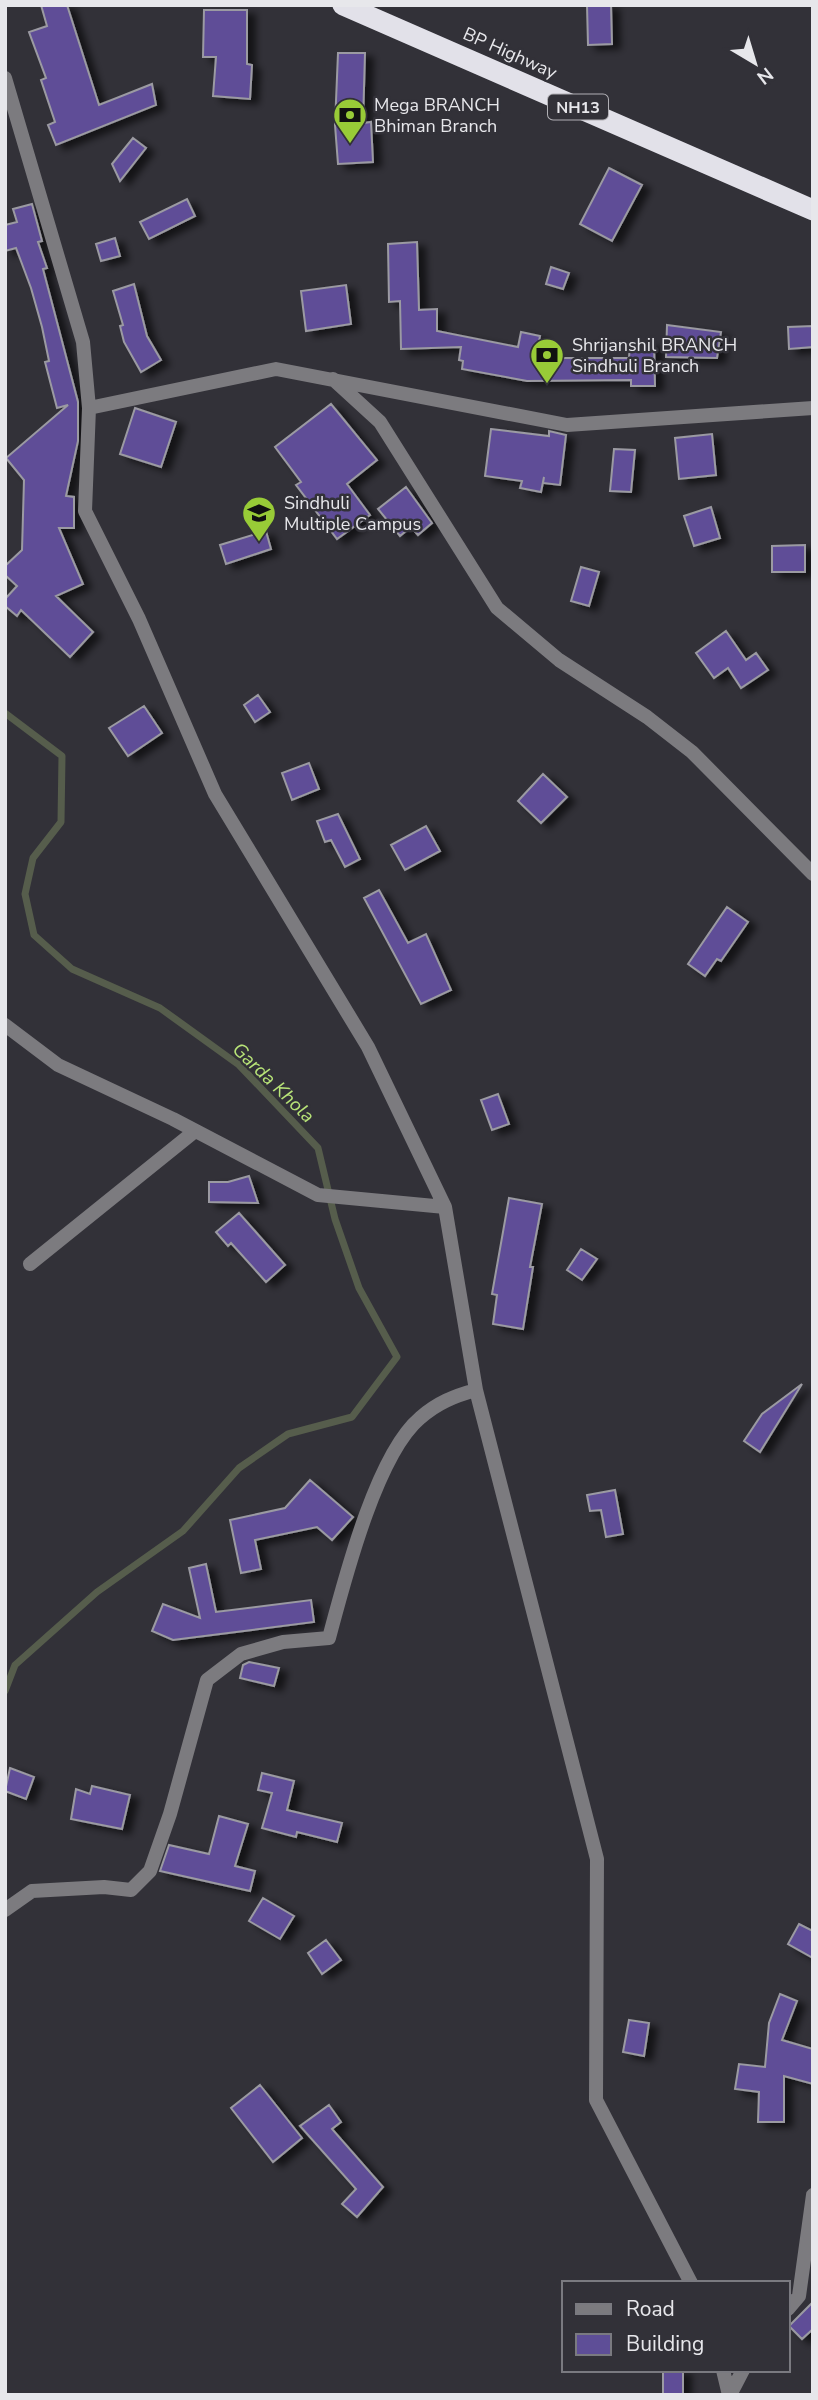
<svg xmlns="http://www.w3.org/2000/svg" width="818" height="2400" font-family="'Nunito Sans',sans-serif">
<defs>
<filter id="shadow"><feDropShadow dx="8" dy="4.5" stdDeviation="3.5" flood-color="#0009"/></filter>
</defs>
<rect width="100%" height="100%" fill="#323138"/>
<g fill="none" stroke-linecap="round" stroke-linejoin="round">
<path stroke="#565d4c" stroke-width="7" d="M 5,713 L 62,756 L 61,822 L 33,858 L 25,894 L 34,935 L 72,969 L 160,1008 L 239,1065 L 318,1148 L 335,1219 L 359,1288 L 397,1357 L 352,1417 L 288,1434 L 239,1468 L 183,1531 L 97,1592 L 15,1665 L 5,1691"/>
</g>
<path fill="#5e4e97" stroke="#9b9aa2" stroke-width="2" filter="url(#shadow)" d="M 41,5 L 67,5 L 99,105 L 152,84 L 156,105 L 56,145 L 48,125 L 55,122 L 41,80 L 46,78 L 29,32 L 47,26 Z
M 587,5 L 611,5 L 612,44 L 588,45 Z
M 204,10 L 247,10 L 247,64 L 252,65 L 250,99 L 213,96 L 216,57 L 203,57 Z
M 338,53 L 365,53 L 363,123 L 371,122 L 373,162 L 338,164 L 335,125 Z
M 133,138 L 146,148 L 120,181 L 112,164 Z
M 609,168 L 642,185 L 612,241 L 580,224 Z
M 187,199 L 195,216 L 149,239 L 140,222 Z
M 32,204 L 42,241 L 38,242 L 47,268 L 43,269 L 78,402 L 78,441 L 66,496 L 74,497 L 74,528 L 59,528 L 83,584 L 56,596 L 93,632 L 70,657 L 21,610 L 17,616 L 5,606 L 5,599 L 17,586 L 5,575 L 5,566 L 22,550 L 24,480 L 6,458 L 68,405 L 57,408 L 45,362 L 49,361 L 42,327 L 31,288 L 16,248 L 5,251 L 5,225 L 17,222 L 13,209 Z
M 115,238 L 120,256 L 101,261 L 96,244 Z
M 417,242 L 419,310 L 437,309 L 437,331 L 518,347 L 521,332 L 540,336 L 536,358 L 629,358 L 630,343 L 654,344 L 655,386 L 631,386 L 631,380 L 527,381 L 462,369 L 463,361 L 459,360 L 461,347 L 401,349 L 400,301 L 389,302 L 388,244 Z
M 551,267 L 569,273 L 563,289 L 546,284 Z
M 134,284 L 147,336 L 161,360 L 141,372 L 124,342 L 120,326 L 123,325 L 113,291 Z
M 346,285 L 351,324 L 306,331 L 301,291 Z
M 667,325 L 721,332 L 717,358 L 666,357 Z
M 813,326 L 813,347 L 789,349 L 788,327 Z
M 331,404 L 377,460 L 347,484 L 370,515 L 337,539 L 296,485 L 301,482 L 275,447 Z
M 135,408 L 176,422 L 161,467 L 120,454 Z
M 491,429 L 549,436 L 549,431 L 566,435 L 560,485 L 543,483 L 544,477 L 541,492 L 520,488 L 522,481 L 485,476 Z
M 712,434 L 716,475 L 679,479 L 675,438 Z
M 614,449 L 635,450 L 631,492 L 610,491 Z
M 406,487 L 432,523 L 418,535 L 411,527 L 400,536 L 378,509 Z
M 711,507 L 720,538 L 694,546 L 684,516 Z
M 266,531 L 271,549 L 226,564 L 220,545 Z
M 805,545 L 805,572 L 772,572 L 772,546 Z
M 581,567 L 599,572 L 589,606 L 571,601 Z
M 726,631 L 746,660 L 756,653 L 768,670 L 741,688 L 728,668 L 714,678 L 696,653 Z
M 258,695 L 270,712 L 255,722 L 244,705 Z
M 144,706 L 162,733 L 128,756 L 109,728 Z
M 309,763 L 319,789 L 292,800 L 282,773 Z
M 543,774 L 567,797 L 541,823 L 518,801 Z
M 338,814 L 360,859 L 345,867 L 331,840 L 325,842 L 317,821 Z
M 426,826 L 440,851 L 405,870 L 391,845 Z
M 379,890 L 408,943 L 426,934 L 451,990 L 421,1004 L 364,898 Z
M 727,907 L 748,922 L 721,961 L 717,959 L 705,976 L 688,964 Z
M 498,1094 L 509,1124 L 492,1130 L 481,1100 Z
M 249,1176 L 258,1203 L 209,1202 L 209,1182 L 228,1182 Z
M 509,1198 L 542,1204 L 530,1267 L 533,1267 L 523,1329 L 493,1324 L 497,1295 L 492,1294 Z
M 239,1213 L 285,1265 L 266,1282 L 231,1243 L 228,1246 L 216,1232 Z
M 581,1249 L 597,1259 L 582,1280 L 567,1270 Z
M 802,1384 L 760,1452 L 744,1441 L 762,1414 Z
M 310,1480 L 353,1517 L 332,1540 L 317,1527 L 255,1540 L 261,1569 L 241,1573 L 230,1520 L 285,1508 Z
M 615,1490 L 623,1534 L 606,1537 L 601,1510 L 590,1511 L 587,1495 Z
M 206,1564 L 216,1612 L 311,1600 L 314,1622 L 173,1640 L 152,1631 L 163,1604 L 200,1618 L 189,1568 Z
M 249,1662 L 279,1668 L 274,1686 L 240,1678 L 243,1665 Z
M 10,1768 L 34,1777 L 26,1799 L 5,1791 Z
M 262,1773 L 294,1781 L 287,1810 L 342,1823 L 337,1842 L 297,1832 L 296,1837 L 262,1828 L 272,1793 L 258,1790 Z
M 92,1786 L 130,1795 L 122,1829 L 71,1819 L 76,1789 L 90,1794 Z
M 219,1816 L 248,1824 L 235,1866 L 255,1871 L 250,1891 L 160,1871 L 169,1845 L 209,1854 Z
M 263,1898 L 294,1916 L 280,1939 L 249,1921 Z
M 799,1924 L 813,1931 L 813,1958 L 788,1944 Z
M 326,1940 L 341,1960 L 322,1974 L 308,1953 Z
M 780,1994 L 797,2001 L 782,2040 L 813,2049 L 813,2084 L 784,2076 L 784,2122 L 758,2122 L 759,2092 L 735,2089 L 739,2064 L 765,2067 L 769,2023 Z
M 629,2020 L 649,2023 L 644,2056 L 623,2052 Z
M 260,2085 L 302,2138 L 273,2162 L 231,2108 Z
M 329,2105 L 341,2122 L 332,2129 L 383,2187 L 357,2217 L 342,2204 L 356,2189 L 300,2126 Z
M 813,2302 L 813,2329 L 802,2339 L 789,2326 Z
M 663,2370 L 683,2370 L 683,2395 L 663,2395 Z"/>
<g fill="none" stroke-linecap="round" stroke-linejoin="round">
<path stroke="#7c7b7f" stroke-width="14" d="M 5,78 L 83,342 L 89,408
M 333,379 L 380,422 L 497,608 L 559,660 L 647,717 L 692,752 L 813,874
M 5,1025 L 58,1065 L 173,1119 L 318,1195 L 445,1207 L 368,1047 L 215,794 L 139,619 L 85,511 L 89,408 L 276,369 L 567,425 L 813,408
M 445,1207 L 476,1390 L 597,1859 L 596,2100 L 691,2283
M 30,1264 L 195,1131
M 5,1910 L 32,1891 L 104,1887 L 131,1890 L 150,1871 L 170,1814 L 207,1680 L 241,1654 L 283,1642 L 329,1638 C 344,1582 376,1455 420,1418 C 437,1403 454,1396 476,1390
M 788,2309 L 799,2296 L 813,2195
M 723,2370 L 729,2395
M 730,2395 L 743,2370"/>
<path stroke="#e2e1e9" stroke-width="21" d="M 343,5 L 813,210"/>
</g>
<defs>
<g id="bank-pin" transform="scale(1.75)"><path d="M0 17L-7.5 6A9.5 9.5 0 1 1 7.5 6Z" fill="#98cb37" stroke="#323138"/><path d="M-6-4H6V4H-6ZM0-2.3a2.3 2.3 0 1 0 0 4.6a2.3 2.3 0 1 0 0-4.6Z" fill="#111"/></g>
<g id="university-pin" transform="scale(1.75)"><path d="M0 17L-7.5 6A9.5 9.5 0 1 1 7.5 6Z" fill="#98cb37" stroke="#323138"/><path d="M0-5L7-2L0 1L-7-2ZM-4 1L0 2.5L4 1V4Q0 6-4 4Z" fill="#111"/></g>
</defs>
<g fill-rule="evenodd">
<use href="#bank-pin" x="350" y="115"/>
<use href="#bank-pin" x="547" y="355"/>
<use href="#university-pin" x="259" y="513"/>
</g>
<g text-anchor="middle" stroke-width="5" stroke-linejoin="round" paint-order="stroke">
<rect fill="#323138" stroke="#b1b0b5" stroke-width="2" x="548" y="94.5" width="60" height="25" rx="5"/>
<g font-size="16" font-weight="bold" fill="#e7e7eb">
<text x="578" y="113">NH13</text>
</g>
<g font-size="18" fill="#e7e7eb" stroke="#323138">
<text transform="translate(510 53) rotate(24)" y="6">BP Highway</text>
</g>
<g font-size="18" fill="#e7e7eb" stroke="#323138" text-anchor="start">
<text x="374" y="111">Mega BRANCH<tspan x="374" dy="21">Bhiman Branch</tspan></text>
<text x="572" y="351">Shrijanshil BRANCH<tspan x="572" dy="21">Sindhuli Branch</tspan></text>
<text x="284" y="509">Sindhuli<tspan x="284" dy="21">Multiple Campus</tspan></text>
</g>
<g font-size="19" font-style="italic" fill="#b8e478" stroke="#323138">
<text transform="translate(274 1082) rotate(44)" y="7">Garda Khola</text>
</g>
</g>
<rect width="818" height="2400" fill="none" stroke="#e7e7eb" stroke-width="14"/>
<rect x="562" y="2281" width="228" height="91" fill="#323138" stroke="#7a7a80" stroke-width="2"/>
<rect x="576" y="2304" width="35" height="10" fill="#7c7b7f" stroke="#7a7a80" stroke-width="2"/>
<text x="626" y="2316" font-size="21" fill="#e7e7eb">Road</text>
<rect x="576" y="2334" width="35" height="21" fill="#5e4e97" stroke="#7a7a80" stroke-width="2"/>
<text x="626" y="2351" font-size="21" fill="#e7e7eb">Building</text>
<g transform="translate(755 63) rotate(142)" stroke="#323138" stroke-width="5" paint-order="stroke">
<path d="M0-5L12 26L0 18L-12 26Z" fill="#e7e7eb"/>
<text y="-10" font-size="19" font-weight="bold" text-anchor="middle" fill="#e7e7eb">N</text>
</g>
</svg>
